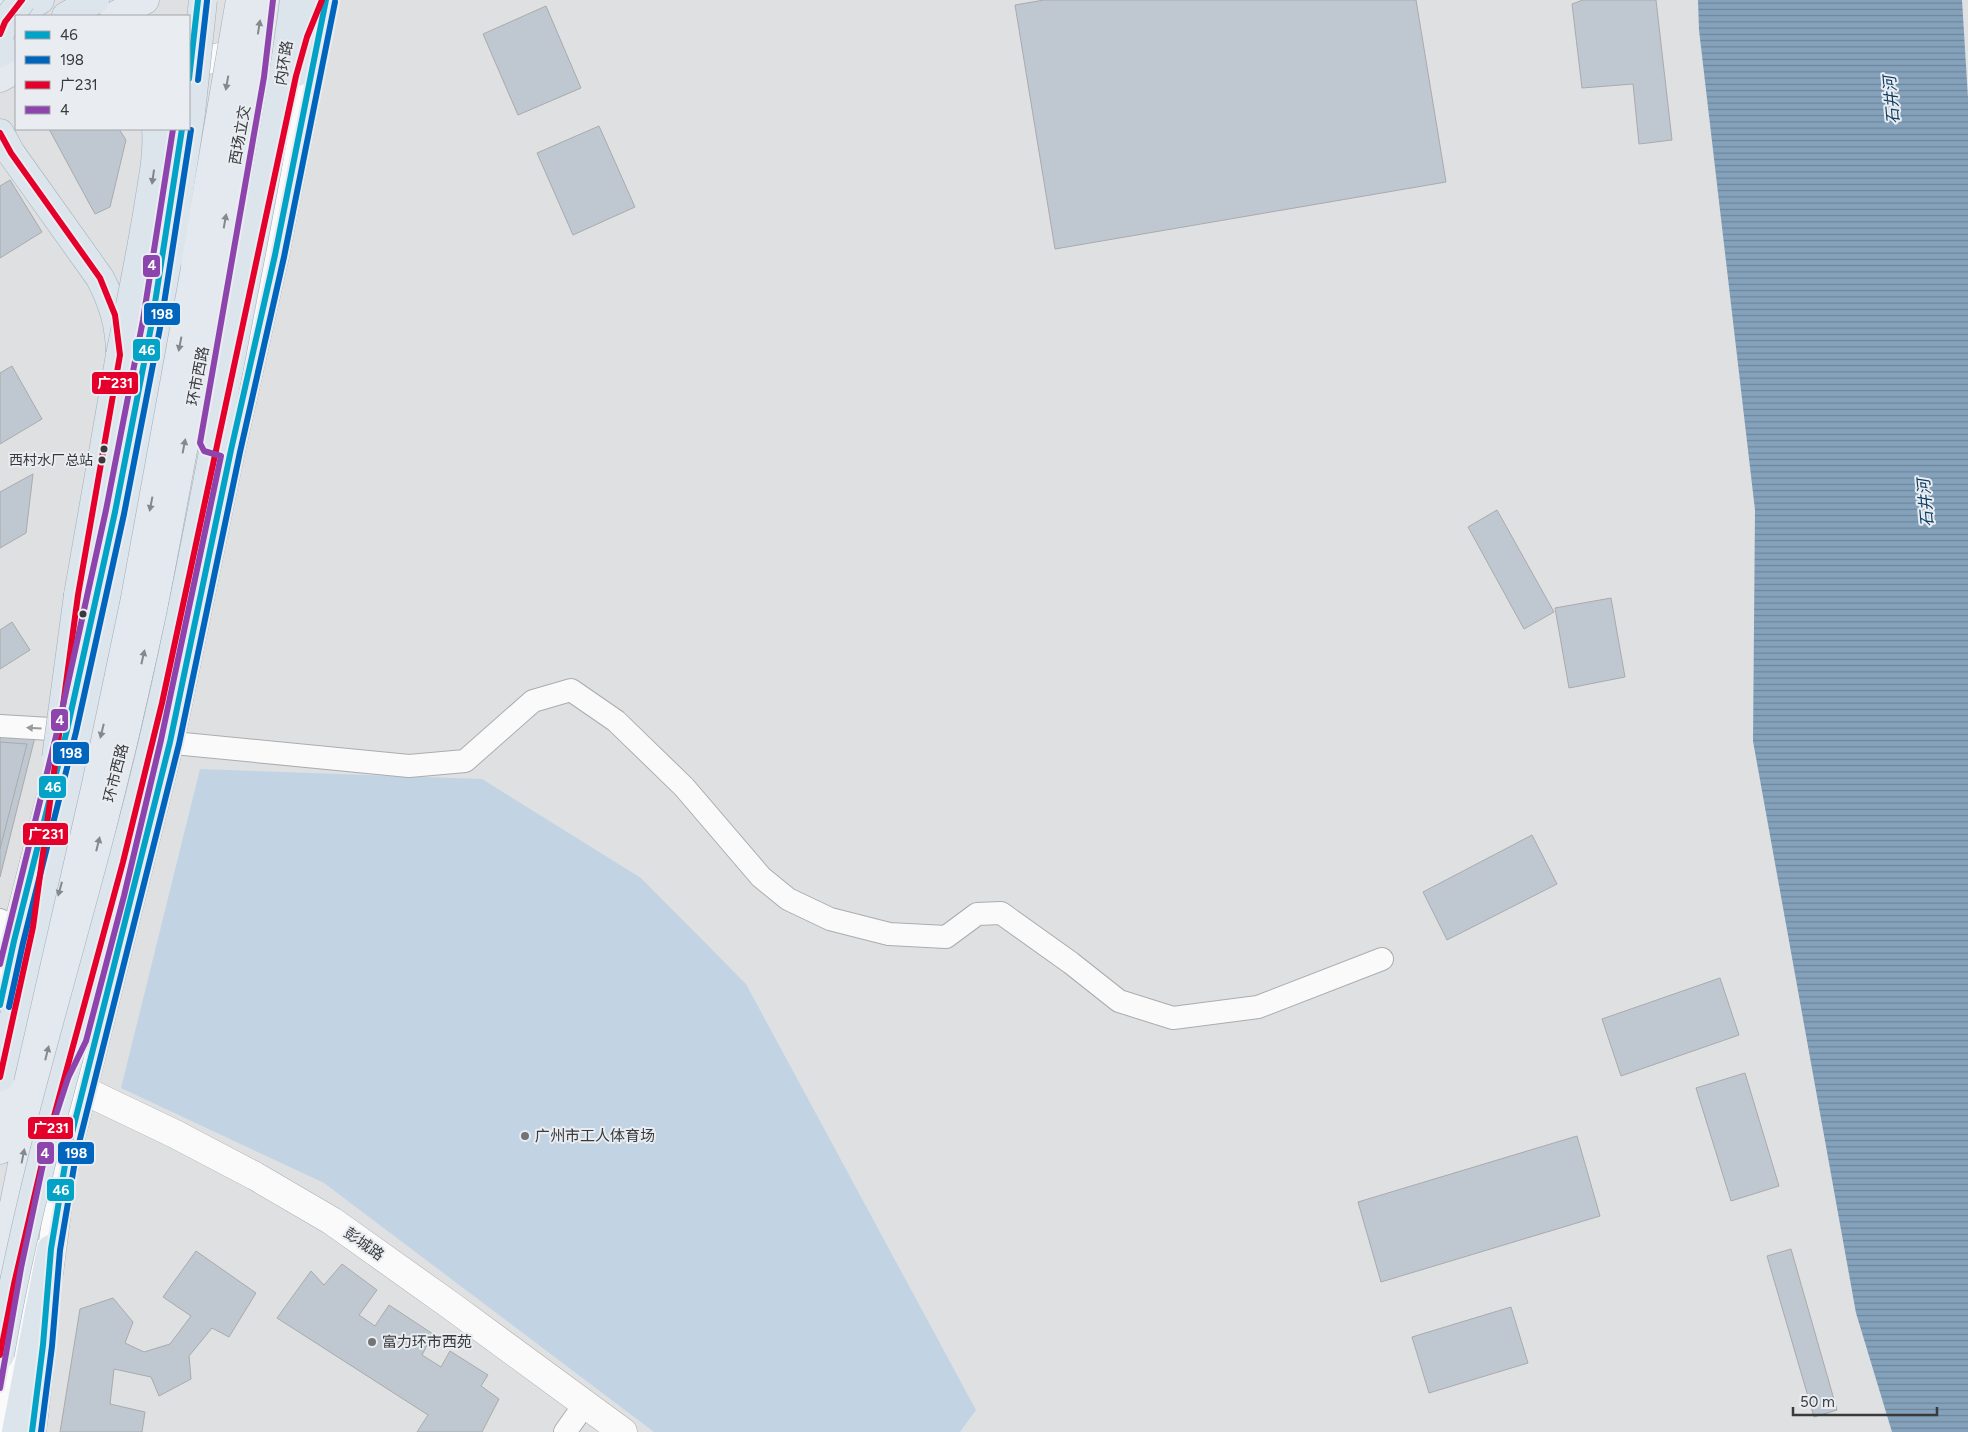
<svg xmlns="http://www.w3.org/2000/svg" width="1968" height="1432" font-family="Figtree,'Noto Sans SC',sans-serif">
<defs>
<pattern id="water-rules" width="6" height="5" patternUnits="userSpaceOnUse" patternTransform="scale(1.25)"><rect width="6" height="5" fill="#85a2bc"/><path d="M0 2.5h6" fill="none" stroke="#6e859a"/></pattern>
</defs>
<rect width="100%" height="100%" fill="#dee0e2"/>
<path fill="#c2d4e4" d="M 200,769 L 482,779 L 641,878 L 746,984 L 976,1410 L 960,1432 L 654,1432 L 324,1183 L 121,1088 Z"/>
<path fill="url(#water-rules)" d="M 1698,0 L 1962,0 L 1968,98 L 1968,1432 L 1892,1432 L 1856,1313 L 1753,741 L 1755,510 L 1699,30 Z"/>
<path fill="#bfc8d0" stroke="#a9aaac" d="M 1044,0 L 1416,0 L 1446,182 L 1055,249 L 1015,5 Z
M 1583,0 L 1656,0 L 1672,140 L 1639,144 L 1633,84 L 1582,88 L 1572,4 Z
M 546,6 L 581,88 L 518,115 L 483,34 Z
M 599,126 L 635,207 L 573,235 L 537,153 Z
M 49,129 L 119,129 L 126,140 L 110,207 L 95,214 Z
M 10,180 L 42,232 L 0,258 L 0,186 Z
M 12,366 L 42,419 L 0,444 L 0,373 Z
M 33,474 L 26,533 L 0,548 L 0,492 Z
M 1497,510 L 1554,612 L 1524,629 L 1468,527 Z
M 1611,598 L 1625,677 L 1569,688 L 1555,608 Z
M 12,622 L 30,650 L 0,669 L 0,630 Z
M 0,735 L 35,737 L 0,877 Z
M 0,742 L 27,744 L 0,849 Z
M 1532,835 L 1557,884 L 1447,940 L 1423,892 Z
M 1720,978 L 1739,1035 L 1621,1076 L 1602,1019 Z
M 1745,1073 L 1779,1186 L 1731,1201 L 1696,1088 Z
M 1577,1136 L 1600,1216 L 1381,1282 L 1358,1202 Z
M 1791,1249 L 1837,1410 L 1814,1417 L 1767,1256 Z
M 196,1251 L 256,1293 L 229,1337 L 212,1328 L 189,1356 L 191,1379 L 159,1396 L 151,1377 L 114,1369 L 110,1404 L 145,1412 L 142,1432 L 60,1432 L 80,1309 L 113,1298 L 133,1322 L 125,1343 L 144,1352 L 170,1344 L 191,1316 L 163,1297 Z
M 342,1264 L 377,1290 L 359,1315 L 375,1326 L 389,1305 L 433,1334 L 422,1355 L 441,1367 L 450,1351 L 488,1375 L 481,1386 L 499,1399 L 482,1432 L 417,1432 L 428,1415 L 277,1318 L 311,1271 L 324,1285 Z
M 1511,1307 L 1528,1363 L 1429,1393 L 1412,1337 Z"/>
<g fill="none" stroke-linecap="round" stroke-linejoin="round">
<g stroke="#abacae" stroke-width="24">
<path id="minor" d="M 0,726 L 67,730
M 153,741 L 409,766 L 465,761 L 533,701 L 571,690 L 616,721 L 684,787 L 761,877 L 788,899 L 830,919 L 889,934 L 946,937 L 977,914 L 1001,913 L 1071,963 L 1119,1001 L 1173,1018 L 1258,1007 L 1382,959
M 0,920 L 14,941
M 1,1432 L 35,1250
M 565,1432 L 585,1404"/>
</g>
<g stroke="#abacae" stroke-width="29">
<path id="tertiary" d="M 191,65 C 222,56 252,43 273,78
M 83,1090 L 175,1134 L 255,1176 L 332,1221 L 450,1305 L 623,1432"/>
</g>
<g stroke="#abacae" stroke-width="29">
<path id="secondary" d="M 0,1005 L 14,941 L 55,780
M 49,1273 L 60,1188 L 67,1153 L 170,742 L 231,450 L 275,255 L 317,41
M 32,1432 L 39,1371"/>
</g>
<g stroke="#a2aeb8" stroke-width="29">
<path id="primary" d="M 0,3 L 5,0
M 114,16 L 145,0
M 0,78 L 16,69
M 0,1150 L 44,949 L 88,786 L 116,674 L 135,589 L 195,262
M 0,1273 L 35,1100 L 124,739 L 152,616 L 217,269"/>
</g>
<g stroke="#a2aeb8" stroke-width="29">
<path id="trunk" d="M 66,16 L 95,0
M 3,22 L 40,0
M 0,53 L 16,44
M 0,133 L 11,153 L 100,278 C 113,303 120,326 120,355 L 78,595
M 16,1432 L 51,1249"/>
</g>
<use href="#minor" stroke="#fafafb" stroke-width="22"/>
<use href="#tertiary" stroke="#fafafb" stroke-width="28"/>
<use href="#secondary" stroke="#fafafb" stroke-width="28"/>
<use href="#primary" stroke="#e3e9ef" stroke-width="28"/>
<use href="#trunk" stroke="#dce4ec" stroke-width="28"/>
<g stroke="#a2aeb8" stroke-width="29" stroke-linecap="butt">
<path id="primary-bridge" d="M 195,262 L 240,0
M 217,269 L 263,0"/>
</g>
<g stroke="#a2aeb8" stroke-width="29" stroke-linecap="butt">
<path id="trunk-bridge" d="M 0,34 L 5,22 L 22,0
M 297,72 L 307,37 L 322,0
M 120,355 C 130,306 140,257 148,208 C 152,182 158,155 156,129
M 56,758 L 78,595
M 0,1077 L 68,779 L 107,593 L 173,230 L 191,113 L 203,0
M 0,1355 C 33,1164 93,981 140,794 C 176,652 202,508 230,364 C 253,243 278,122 294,0"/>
</g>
<path stroke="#bfc0c1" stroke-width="3" stroke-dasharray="2.5 4" stroke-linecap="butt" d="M 38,799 L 40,773"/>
<use href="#primary-bridge" stroke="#e3e9ef" stroke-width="28"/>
<use href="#trunk-bridge" stroke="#dce4ec" stroke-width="28"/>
<g stroke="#e9edf2" stroke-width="10">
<path id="bus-1" d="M 189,79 L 198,0
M 0,1005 L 14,941 L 67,730 L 115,512 L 152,322 L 182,129
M 32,1432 L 43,1345 L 51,1249 L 67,1153 L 170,742 L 231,450 L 275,255 L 326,0"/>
</g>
<g stroke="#e9edf2" stroke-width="10">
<path id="bus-2" d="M 198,80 L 207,1
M 9,1007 L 23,943 L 76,732 L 124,514 L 161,323 L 191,130
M 41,1432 L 52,1346 L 60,1250 L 76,1155 L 179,744 L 240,452 L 284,257 L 335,2"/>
</g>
<g stroke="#e9edf2" stroke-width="10">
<path id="bus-3" d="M 0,34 L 5,22 L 22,0
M 0,133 L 11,153 L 100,278 L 115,315 L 120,355 L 78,595 L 33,927 L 0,1077
M 0,1355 L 14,1284 L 47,1142 L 123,862 L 162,703 L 296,76 L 307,37 L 322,0"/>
</g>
<g stroke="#e9edf2" stroke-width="10">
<path id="bus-4" d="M 0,964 L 58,728 L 106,510 L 143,320 L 173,129
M 0,1388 L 21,1268 L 49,1136 L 68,1078 L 86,1041 L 124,896 L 161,740 L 221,456 L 204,451 L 200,443 L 264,77 L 273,0"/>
</g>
<use href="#bus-1" stroke="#03a3c7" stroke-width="6"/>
<use href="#bus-2" stroke="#0065bd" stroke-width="6"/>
<use href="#bus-3" stroke="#e4002b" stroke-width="6"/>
<use href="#bus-4" stroke="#8e44ad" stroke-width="6"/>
</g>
<defs><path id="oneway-solid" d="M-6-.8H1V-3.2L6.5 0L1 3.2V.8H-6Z" transform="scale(1.25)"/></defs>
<g fill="#85898d">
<use href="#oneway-solid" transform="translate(259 27) rotate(-81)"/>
<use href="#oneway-solid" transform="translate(227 83) rotate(100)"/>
<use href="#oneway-solid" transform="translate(225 221) rotate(-80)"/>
<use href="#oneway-solid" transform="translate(180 344) rotate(101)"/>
<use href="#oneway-solid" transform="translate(184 446) rotate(-79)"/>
<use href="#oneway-solid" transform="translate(151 504) rotate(101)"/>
<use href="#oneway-solid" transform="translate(143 657) rotate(-77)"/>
<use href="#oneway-solid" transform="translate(102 731) rotate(104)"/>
<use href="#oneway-solid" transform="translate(98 844) rotate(-76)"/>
<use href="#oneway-solid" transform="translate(60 889) rotate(105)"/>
<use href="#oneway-solid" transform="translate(47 1053) rotate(-76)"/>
<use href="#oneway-solid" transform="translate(23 1156) rotate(-79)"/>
</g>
<use fill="#82868b" href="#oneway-solid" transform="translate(153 177) rotate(98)"/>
<use fill="#999a9c" href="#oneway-solid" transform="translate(34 728) rotate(-176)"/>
<g fill="#383a3c" stroke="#e9edf2" stroke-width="2">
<circle cx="104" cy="449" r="4.5"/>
<circle cx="102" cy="460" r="4.5"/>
<circle cx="83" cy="614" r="4.5"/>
</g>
<g fill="#727476" stroke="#e9edf2" stroke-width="2">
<circle cx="525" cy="1136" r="5"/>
<circle cx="372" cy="1342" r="5"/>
</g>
<g text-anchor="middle" stroke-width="4" stroke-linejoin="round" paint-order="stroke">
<g font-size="14" fill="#383a3c" stroke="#e9edf2" text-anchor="end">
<text x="93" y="465">西村水厂总站</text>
</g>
<g font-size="15" fill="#383a3c" stroke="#e9edf2">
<text transform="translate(284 63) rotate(-81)" y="5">内环路</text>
<text transform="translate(240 135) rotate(-80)" y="5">西场立交</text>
<text transform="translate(198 376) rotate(-79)" y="5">环市西路</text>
<text transform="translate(116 773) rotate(-76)" y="5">环市西路</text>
<text transform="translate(364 1244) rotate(35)" y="5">彭城路</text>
</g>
<g font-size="15" fill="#383a3c" stroke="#e9edf2" text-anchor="start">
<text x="535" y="1141">广州市工人体育场</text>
<text x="382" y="1347">富力环市西苑</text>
</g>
<g font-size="16" font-style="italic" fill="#0e3f64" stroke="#e9edf2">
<text transform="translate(1891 100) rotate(-95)" y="6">石井河</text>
<text transform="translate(1925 503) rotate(-95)" y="6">石井河</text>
</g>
</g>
<g stroke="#e9edf2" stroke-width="2">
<rect x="142" y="254" width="19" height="24" rx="5" fill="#8e44ad"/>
<rect x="143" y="302" width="38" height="24" rx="5" fill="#0065bd"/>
<rect x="132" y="338" width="29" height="24" rx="5" fill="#03a3c7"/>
<rect x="91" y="371" width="48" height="24" rx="5" fill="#e4002b"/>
<rect x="50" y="708" width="19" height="24" rx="5" fill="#8e44ad"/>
<rect x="52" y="741" width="38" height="24" rx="5" fill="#0065bd"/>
<rect x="38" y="775" width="29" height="24" rx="5" fill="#03a3c7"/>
<rect x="22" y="822" width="47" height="24" rx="5" fill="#e4002b"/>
<rect x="27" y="1116" width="47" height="24" rx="5" fill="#e4002b"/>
<rect x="36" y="1141" width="19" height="24" rx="5" fill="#8e44ad"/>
<rect x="57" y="1141" width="38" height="24" rx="5" fill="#0065bd"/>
<rect x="46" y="1178" width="29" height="24" rx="5" fill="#03a3c7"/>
</g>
<g font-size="14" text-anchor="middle" font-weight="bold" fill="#fff">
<text x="152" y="270">4</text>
<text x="162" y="319">198</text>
<text x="147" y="355">46</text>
<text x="115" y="388">广231</text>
<text x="60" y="725">4</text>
<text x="71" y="758">198</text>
<text x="53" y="792">46</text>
<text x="46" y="839">广231</text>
<text x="51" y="1133">广231</text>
<text x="45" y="1158">4</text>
<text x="76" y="1158">198</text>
<text x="61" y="1195">46</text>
</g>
<rect x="15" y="15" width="175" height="115" fill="#e9edf2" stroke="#a2a5a9"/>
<rect x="25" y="31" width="25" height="8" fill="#03a3c7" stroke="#a2a5a9"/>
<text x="60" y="40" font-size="15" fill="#383a3c">46</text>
<rect x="25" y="56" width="25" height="8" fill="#0065bd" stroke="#a2a5a9"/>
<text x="60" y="65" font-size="15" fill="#383a3c">198</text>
<rect x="25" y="81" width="25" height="8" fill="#e4002b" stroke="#a2a5a9"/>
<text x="60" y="90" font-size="15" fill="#383a3c">广231</text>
<rect x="25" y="106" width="25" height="8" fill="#8e44ad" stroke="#a2a5a9"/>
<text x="60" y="115" font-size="15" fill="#383a3c">4</text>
<path d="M1793 1407v8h144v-8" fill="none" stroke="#383a3c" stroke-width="2.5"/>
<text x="1800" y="1407" font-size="15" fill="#383a3c" stroke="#e9edf2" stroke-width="4" paint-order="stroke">50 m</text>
</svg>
